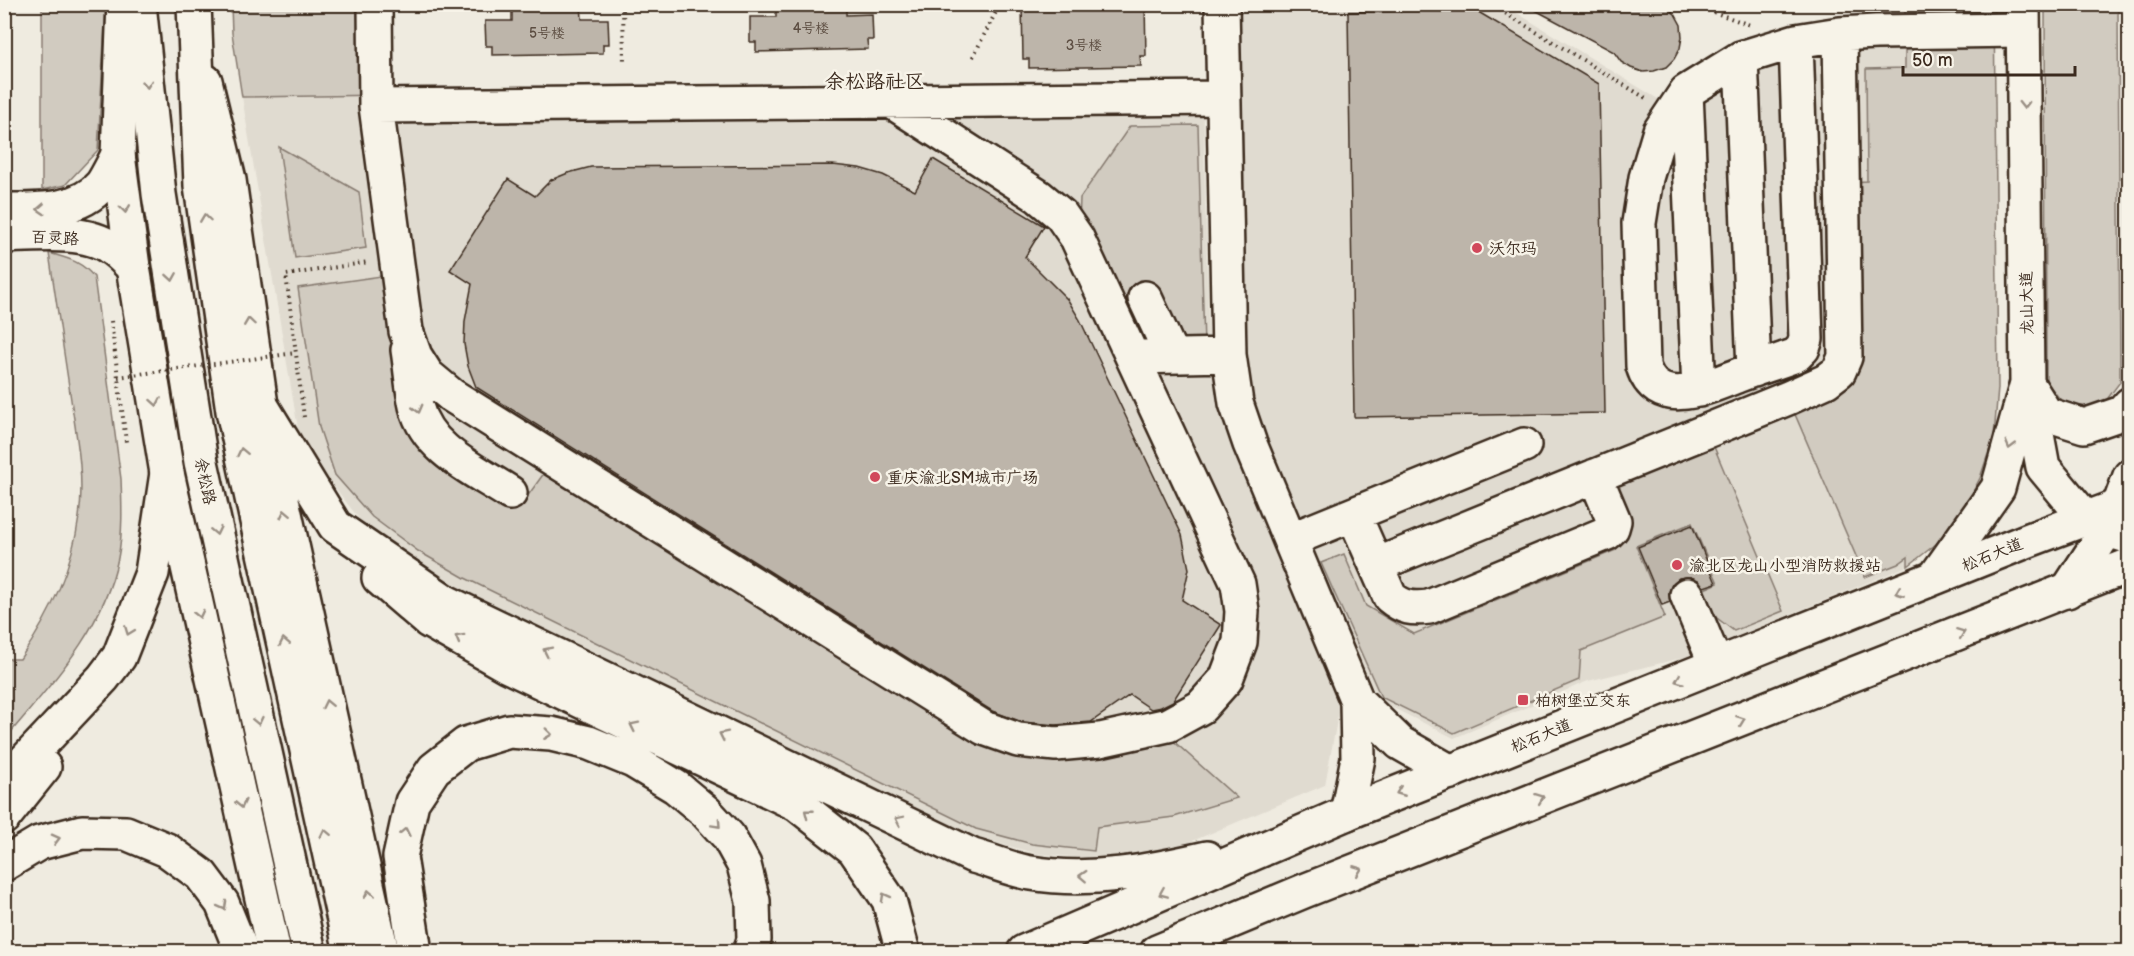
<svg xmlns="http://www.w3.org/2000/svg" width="2134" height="956" font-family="'Balsamiq Sans','LXGW WenKai TC',sans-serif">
<rect width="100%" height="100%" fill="#efebe0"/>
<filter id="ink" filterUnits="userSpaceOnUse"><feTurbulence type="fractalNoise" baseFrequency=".0167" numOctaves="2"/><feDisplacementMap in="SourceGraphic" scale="12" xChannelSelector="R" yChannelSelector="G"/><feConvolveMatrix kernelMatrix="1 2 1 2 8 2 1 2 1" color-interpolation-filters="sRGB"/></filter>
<g filter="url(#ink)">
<path fill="#e0dbd0" d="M 1240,5 L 1504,5 L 1658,99 L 1683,77 L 1737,44 L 1794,24 L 1905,16 L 1908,566 L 1686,657 L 1588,681 L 1454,738 L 1379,701 L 1267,448 L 1251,396 L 1247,342 Z
M 1203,86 L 1209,355 L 1218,406 L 1235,456 L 1340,704 L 1325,785 L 1171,850 L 1099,859 L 1038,854 L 975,837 L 460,590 L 407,559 L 360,520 L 329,480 L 298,429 L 242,97 Z"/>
<path fill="#d1cbc0" stroke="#867a6f" stroke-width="1.5" d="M 42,5 L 106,5 L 98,150 L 65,185 L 42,190 Z
M 231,5 L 386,5 L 387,95 L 242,97 L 232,33 Z
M 1905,5 L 1994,5 L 1998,388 L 1994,436 L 1980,478 L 1960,517 L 1936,544 L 1908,566 L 1908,557 L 1898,564 L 1865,577 L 1794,412 L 1835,392 L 1852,182 L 1867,181 L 1866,69 L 1905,68 Z
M 2045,5 L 2118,5 L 2120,382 L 2102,406 L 2065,406 L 2046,381 Z
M 1198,125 L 1204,347 L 1141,350 L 1079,226 L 1080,198 L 1130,126 Z
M 279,147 L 359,192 L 366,248 L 295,258 Z
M 49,253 C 69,259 81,261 94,277 L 121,479 C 122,505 123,533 118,558 C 103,631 51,684 5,739 L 5,659 L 20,659 C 50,616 72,569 79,517 C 85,476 76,434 70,393 C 63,347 56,300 49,253 Z
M 388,275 L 404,403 L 475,488 L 519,508 L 547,469 L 977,734 L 1170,738 L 1237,798 L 1174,817 L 1097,827 L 1094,851 L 1032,844 L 976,829 L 465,578 L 418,551 L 372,517 L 335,475 L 319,427 L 298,288 Z
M 1712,442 L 1783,611 L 1734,631 L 1713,615 L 1702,590 L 1718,583 L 1692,523 L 1636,546 L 1665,617 L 1581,651 L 1579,680 L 1454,733 L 1381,697 L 1321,563 L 1344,554 L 1366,606 L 1414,634 L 1616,550 L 1624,524 L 1607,484 Z"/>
<path fill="#bdb5aa" stroke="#3b2a1e" stroke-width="1.5" d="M 512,4 L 581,4 L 582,19 L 608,19 L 609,44 L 603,44 L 603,53 L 492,55 L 492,46 L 486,46 L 485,21 L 512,21 Z
M 776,4 L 846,4 L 846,15 L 872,14 L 873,40 L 867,40 L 868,49 L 756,52 L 756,42 L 750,42 L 750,17 L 776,17 Z
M 1022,4 L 1145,4 L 1146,56 L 1140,56 L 1141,66 L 1029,68 L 1029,59 L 1023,59 Z
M 1524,4 L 1664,4 L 1675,14 L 1681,25 L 1682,37 L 1680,48 L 1674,59 L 1666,67 L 1654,71 L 1643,72 L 1631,68 L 1621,62 L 1614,52 Z
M 1475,10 L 1599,84 L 1605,413 L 1354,417 L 1348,12 Z
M 933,159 L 1044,226 L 1025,257 L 1068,300 L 1080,320 L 1182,535 L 1189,569 L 1182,600 L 1221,625 L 1173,701 L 1161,707 L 1151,709 L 1130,695 L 1091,722 L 1056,725 L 1022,722 L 992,711 L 476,387 L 468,366 L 464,344 L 465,321 L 472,284 L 450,270 L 508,179 L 535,196 L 551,180 L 568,173 L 591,167 L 833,165 L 859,168 L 883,175 L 915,191 Z
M 1692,525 L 1716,583 L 1704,587 L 1698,580 L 1690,577 L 1679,578 L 1672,584 L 1669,592 L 1670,602 L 1662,605 L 1638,547 Z"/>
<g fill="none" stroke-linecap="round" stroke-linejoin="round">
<g stroke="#3b2a1e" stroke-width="38">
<path id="minor" d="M 375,4 L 376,106 L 406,331 L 415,356 L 427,375 L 451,395 L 984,728 L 1018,740 L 1056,744 L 1100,740 L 1168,725 L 1201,707 L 1226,679 L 1240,642 L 1242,611 L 1238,584 L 1077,238 L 1061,215 L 1038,196 L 891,101
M 1222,4 L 1229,355 L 1236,403 L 1250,444 L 1357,701 L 1358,758 L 1347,813
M 1796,41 L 1806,339 L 1803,348 L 1796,355 C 1777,362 1758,368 1739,375 C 1708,387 1657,412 1643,366 L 1639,223 L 1646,178 L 1660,131 L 1686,92 L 1741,58 L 1796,41 L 1840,34 L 1876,32 L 2023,30
M 1741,58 L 1754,370
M 1686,92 L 1699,390
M 376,106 L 1223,98
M 4,210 C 37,210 79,212 102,184 C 108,175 113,164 118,155
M 4,236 C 35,235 86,229 111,248 C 119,253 126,261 133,267
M 1145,298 L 1172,356
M 408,350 C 411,369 412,388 416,406 C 427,450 475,470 510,493
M 1133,357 L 1229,355
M 1354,515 L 1390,597 C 1403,608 1412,609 1429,607 L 1607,533 L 1612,528 L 1614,521 L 1595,476
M 1290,540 L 1524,445
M 1376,565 L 1788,398 L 1826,381 L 1839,371 L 1845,357 L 1840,34
M 1687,595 L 1716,665
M 1357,701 L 1400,743 L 1451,772"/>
</g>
<g stroke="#3b2a1e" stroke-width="38">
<path id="major" d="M 124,4 L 118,155 L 133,267 L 167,473 L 274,952
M 205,81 L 229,180 L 261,405 L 382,952
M 2028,385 L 2046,414 L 2084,426 L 2122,413 L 2130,404
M 2029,391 L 2043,467 L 2086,519 L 2107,530 L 2130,537
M 1935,577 L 1998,488 L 2027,383 L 2023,4
M 2067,591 L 2107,530 L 2119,506 L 2130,476"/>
</g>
<g stroke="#3b2a1e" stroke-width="38">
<path id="highway" d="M 139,4 L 159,194 L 201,462 L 309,952
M 194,4 L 201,186 L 233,411 L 351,952
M 261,405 L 335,526 L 446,602 L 973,856 C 992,861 1012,870 1031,873 C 1090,883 1150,871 1207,858
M 379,578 L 429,621 L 506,665 L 797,804 L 854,849 L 889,900 L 903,952
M 4,783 L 103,678 L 119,657 L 152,573 L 167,473
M 4,817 L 44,767
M 4,864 L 39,843 L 82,832 L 126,833 L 167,850 L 201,875 L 222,903 L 242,952
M 415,952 L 400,857 L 412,802 L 434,769 L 466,744 L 509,731 L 551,734 L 589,743 L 633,761 L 676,787 L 706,812 L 728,836 L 744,865 L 753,901 L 754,940 L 750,952
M 1024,952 L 1347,813 L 2029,540 L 2130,502
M 1157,952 L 1304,891 L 2130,565"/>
</g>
<path stroke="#3b2a1e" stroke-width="4" stroke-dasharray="1.5 4.5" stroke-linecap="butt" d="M 623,4 L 624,63
M 1490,4 L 1649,100
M 1691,4 L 1750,25
M 973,57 L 1000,4
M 111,321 L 126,442
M 304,417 L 286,275 L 369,262"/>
<use href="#minor" stroke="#f7f3e8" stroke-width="33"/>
<use href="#major" stroke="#f7f3e8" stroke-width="33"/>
<use href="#highway" stroke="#f7f3e8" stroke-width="33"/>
<path stroke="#3b2a1e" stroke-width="4" stroke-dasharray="1.5 4.5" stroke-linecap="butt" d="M 118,377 L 296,353"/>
</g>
<defs><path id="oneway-chevron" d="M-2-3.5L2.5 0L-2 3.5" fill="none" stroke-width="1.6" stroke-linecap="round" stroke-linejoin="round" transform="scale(1.5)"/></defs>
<g stroke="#998e83">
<use href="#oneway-chevron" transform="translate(147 84) rotate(84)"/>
<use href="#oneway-chevron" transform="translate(2024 105) rotate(89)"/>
<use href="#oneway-chevron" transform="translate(41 209) rotate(177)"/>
<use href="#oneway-chevron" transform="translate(125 209) rotate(83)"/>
<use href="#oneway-chevron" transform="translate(205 218) rotate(-98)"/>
<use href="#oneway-chevron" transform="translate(172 277) rotate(81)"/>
<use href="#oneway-chevron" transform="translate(249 322) rotate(-98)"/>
<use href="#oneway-chevron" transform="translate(156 402) rotate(80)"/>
<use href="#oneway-chevron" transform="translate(418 409) rotate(75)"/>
<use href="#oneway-chevron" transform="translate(2010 445) rotate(105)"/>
<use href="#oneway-chevron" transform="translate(242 452) rotate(-102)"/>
<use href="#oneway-chevron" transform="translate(285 514) rotate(-102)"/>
<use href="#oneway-chevron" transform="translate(216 531) rotate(78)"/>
<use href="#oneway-chevron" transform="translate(1899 592) rotate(158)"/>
<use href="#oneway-chevron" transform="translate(199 614) rotate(77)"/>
<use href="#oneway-chevron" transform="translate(129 631) rotate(111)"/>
<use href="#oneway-chevron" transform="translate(1961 633) rotate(-21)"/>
<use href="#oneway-chevron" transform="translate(459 638) rotate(-150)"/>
<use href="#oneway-chevron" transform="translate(284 642) rotate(-102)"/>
<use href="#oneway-chevron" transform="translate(547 651) rotate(-154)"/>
<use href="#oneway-chevron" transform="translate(1679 680) rotate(158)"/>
<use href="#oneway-chevron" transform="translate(327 704) rotate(-102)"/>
<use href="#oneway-chevron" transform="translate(1741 720) rotate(-21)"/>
<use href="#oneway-chevron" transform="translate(258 721) rotate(78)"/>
<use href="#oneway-chevron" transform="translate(634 726) rotate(-154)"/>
<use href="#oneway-chevron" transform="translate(548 734) rotate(7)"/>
<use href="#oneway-chevron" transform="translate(723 735) rotate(-154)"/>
<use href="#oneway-chevron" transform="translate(1400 792) rotate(158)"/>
<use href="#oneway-chevron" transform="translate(1540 798) rotate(-21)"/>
<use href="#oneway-chevron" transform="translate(241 804) rotate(77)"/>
<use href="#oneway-chevron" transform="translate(808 813) rotate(-142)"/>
<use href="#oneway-chevron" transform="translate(899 820) rotate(-154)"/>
<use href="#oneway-chevron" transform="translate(717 824) rotate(47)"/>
<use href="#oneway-chevron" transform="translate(405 832) rotate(-78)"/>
<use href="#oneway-chevron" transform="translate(325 833) rotate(-102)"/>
<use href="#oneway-chevron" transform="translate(56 839) rotate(-14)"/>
<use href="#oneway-chevron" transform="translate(1358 870) rotate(-21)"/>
<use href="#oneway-chevron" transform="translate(1083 876) rotate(-177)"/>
<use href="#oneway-chevron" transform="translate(1163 893) rotate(157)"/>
<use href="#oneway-chevron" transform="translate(369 894) rotate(-102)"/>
<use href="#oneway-chevron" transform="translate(885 897) rotate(-119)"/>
<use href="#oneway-chevron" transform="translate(223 906) rotate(61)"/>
</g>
</g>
<g fill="#d1495b" stroke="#f7f3e8" stroke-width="2">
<circle cx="1477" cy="248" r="6"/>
<circle cx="875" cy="477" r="6"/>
<circle cx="1677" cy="565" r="6"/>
<rect x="1517" y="694" width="12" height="12" rx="3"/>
</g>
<g text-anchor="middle" stroke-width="5" stroke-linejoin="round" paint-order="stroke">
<g font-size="14" fill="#5c4d41">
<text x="811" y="33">4号楼</text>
<text x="547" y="38">5号楼</text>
<text x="1084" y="50">3号楼</text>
</g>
<g font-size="16" fill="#3b2a1e" stroke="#f7f3e8">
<text transform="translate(55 237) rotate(3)" y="6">百灵路</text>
<text transform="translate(2026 303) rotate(-91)" y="6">龙山大道</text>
<text transform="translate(206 481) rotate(78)" y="6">余松路</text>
<text transform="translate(1992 554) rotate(-22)" y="6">松石大道</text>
<text transform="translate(1541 735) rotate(-22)" y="6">松石大道</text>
</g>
<g font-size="16" fill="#3b2a1e" stroke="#f7f3e8" text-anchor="start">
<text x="1489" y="254">沃尔玛</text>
<text x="887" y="483">重庆渝北SM城市广场</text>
<text x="1689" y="571">渝北区龙山小型消防救援站</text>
<text x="1535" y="706">柏树堡立交东</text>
</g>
<g font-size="20" fill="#3b2a1e" stroke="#f7f3e8">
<text x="875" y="88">余松路社区</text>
</g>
</g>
<rect width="2134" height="956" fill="none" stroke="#f7f3e8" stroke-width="24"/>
<rect x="12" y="12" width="2110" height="932" fill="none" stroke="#3b2a1e" stroke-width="2" filter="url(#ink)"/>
<path d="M1903 66v9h172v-9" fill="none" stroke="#3b2a1e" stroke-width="3"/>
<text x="1912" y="66" font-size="18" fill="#3b2a1e" stroke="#f7f3e8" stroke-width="4.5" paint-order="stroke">50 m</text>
</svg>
